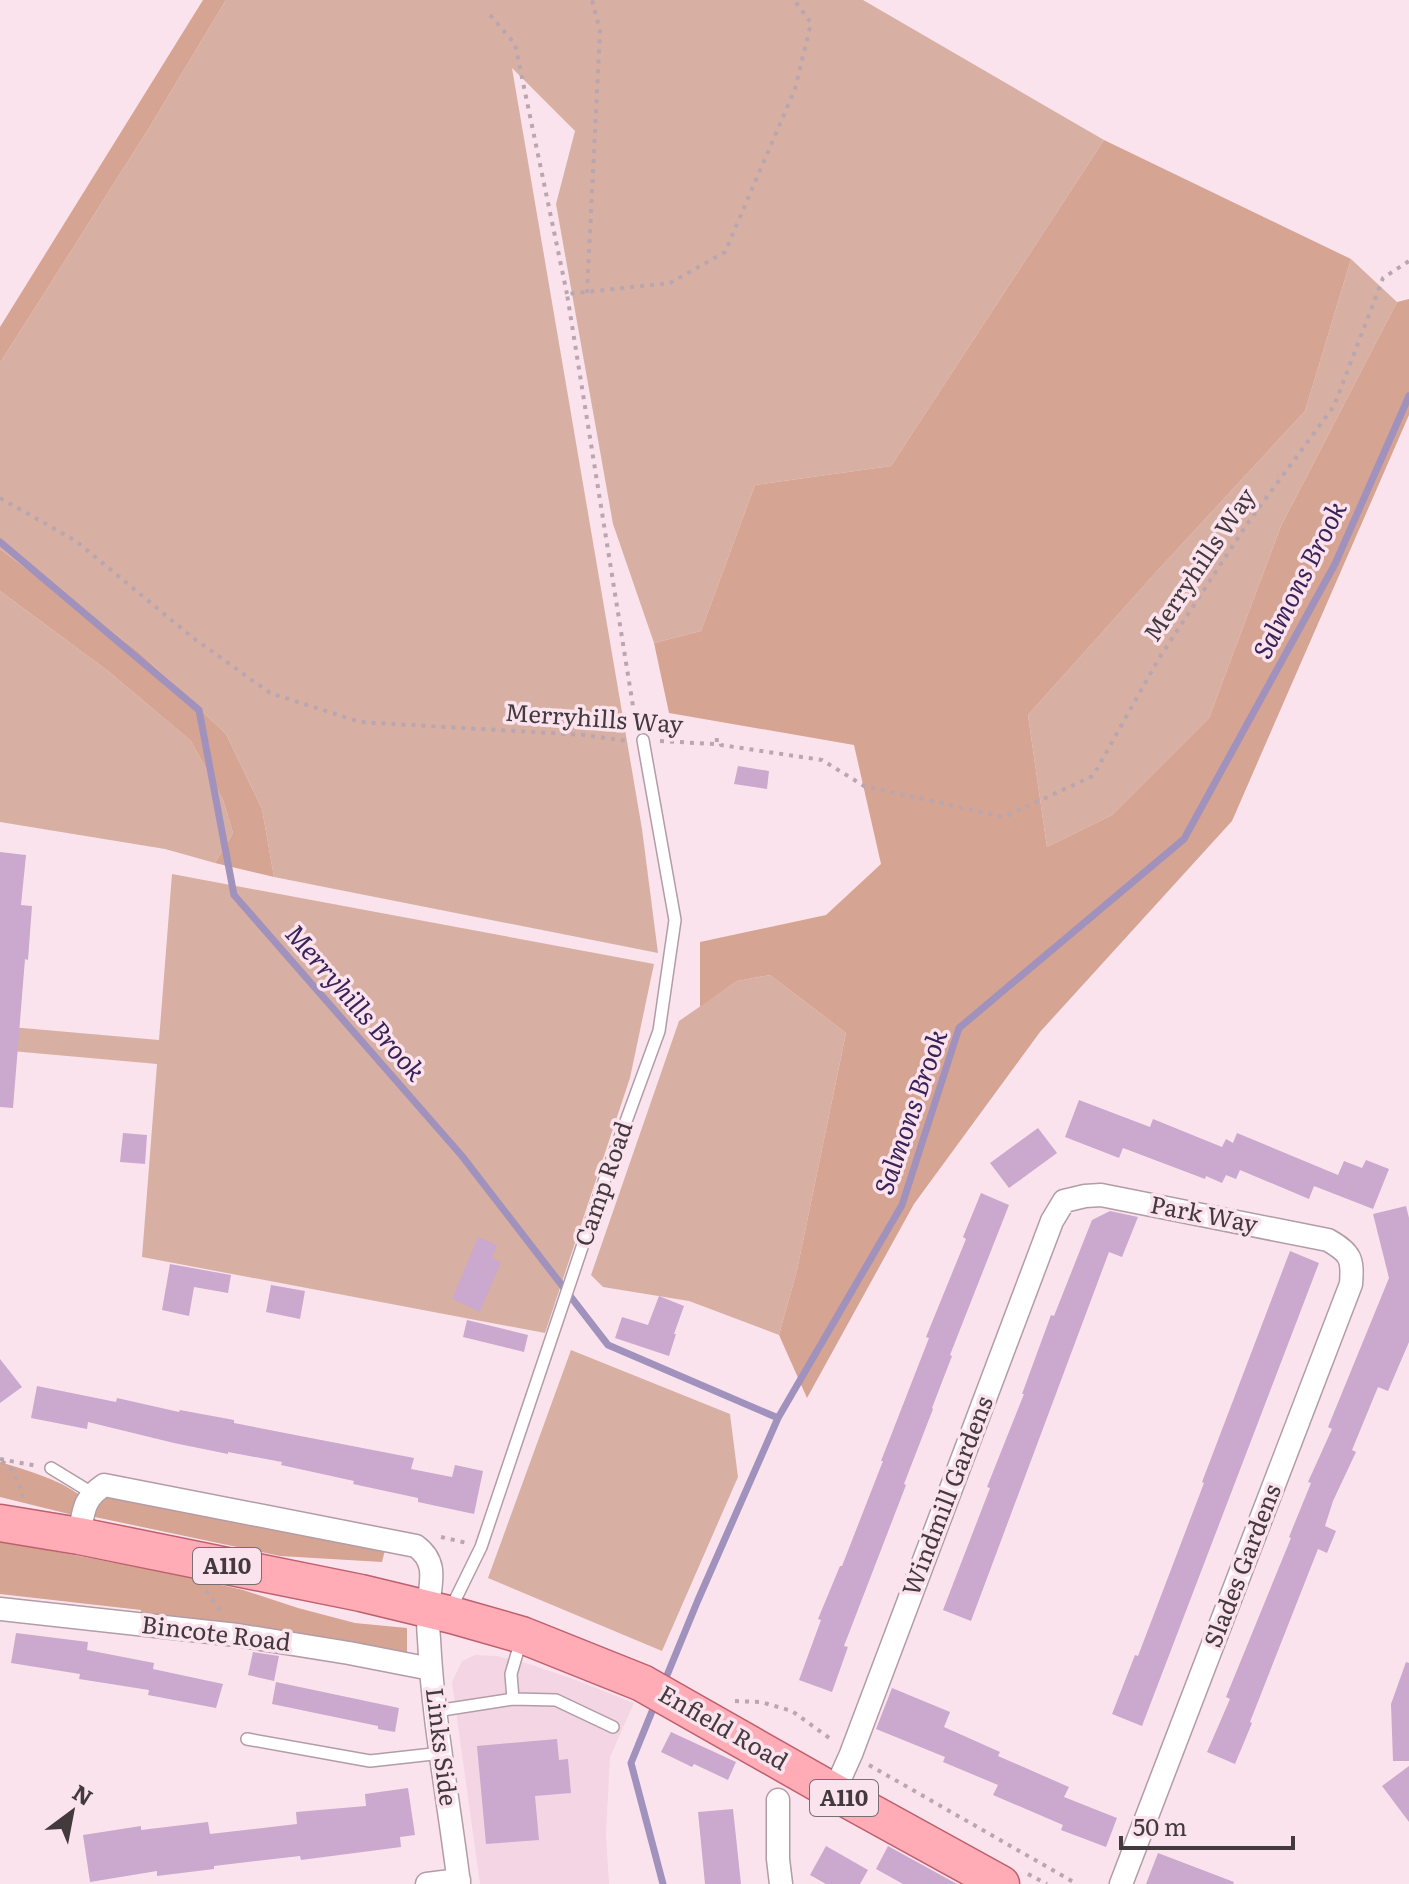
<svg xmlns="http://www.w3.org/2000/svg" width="1409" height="1884" font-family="Literata,serif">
<rect width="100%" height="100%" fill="#fbe3ee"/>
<path fill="#f4d5e3" d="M 475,1655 L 497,1656 L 529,1664 L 576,1680 L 634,1703 L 610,1757 L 606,1834 L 609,1884 L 480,1884 L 452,1682 L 462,1661 Z"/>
<path fill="#d8b0a3" d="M 226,0 L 863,0 L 1104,140 L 891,466 L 755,485 L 701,631 L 654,643 L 613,524 L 556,204 L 575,131 L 512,68 L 642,829 L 658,953 L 274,877 L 262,809 L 226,734 L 138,651 L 0,549 L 0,363 L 149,128 Z
M 1351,259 L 1397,302 L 1281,526 L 1209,718 L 1112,815 L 1047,847 L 1028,715 L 1158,570 L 1305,411 Z
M 0,591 L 108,671 L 191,741 L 223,800 L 233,833 L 215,863 L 165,849 L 0,822 Z
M 172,874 L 654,964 L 630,1078 L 545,1333 L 142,1257 L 157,1064 L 0,1050 L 0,1026 L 159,1040 Z
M 770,975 L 846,1033 L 797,1270 L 779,1335 L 689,1301 L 603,1287 L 591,1275 L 679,1021 L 737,981 Z
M 571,1350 L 730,1414 L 738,1477 L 662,1651 L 488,1578 Z"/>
<path fill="#d6a493" d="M 203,0 L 226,0 L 149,128 L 0,363 L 0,327 Z
M 1104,140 L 1351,259 L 1305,411 L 1158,570 L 1028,715 L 1047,847 L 1112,815 L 1209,718 L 1281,526 L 1397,302 L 1409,299 L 1409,415 L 1232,821 L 1040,1032 L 914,1204 L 807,1398 L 779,1335 L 797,1270 L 846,1033 L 770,975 L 737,981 L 700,1007 L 700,942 L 826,915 L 881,864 L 854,745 L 669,713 L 654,643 L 701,631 L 755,485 L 891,466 Z
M 0,549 L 138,651 L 226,734 L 262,809 L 274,877 L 215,863 L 233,833 L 223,800 L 191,741 L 108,671 L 0,591 Z
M 0,1462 C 28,1471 57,1478 81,1496 L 77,1516 L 0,1497 Z
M 101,1496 L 111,1496 L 386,1546 L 382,1562 L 280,1556 L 90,1516 Z
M 0,1541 L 179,1575 L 243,1590 L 298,1608 L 355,1623 L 407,1628 L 407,1654 L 141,1619 L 141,1610 L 0,1594 Z"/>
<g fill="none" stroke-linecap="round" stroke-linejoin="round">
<path stroke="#a092bd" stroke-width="7" d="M 0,542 L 199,710 L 234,895 L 462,1156 L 608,1345 L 778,1418
M 663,1685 L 698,1600 L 778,1418 L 902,1205 L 959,1028 L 1184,839 L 1335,564 L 1409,396
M 655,1704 L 631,1763 L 663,1884"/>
</g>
<path fill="#cba8cd" d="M 738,766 L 769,771 L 767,789 L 734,784 Z
M 0,852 L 26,855 L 21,905 L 32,906 L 28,960 L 25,959 L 13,1108 L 0,1107 Z
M 1079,1100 L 1150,1127 L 1153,1119 L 1222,1147 L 1226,1139 L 1233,1143 L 1237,1133 L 1338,1175 L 1344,1161 L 1362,1168 L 1366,1160 L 1389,1169 L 1373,1209 L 1314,1186 L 1309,1199 L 1240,1170 L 1236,1179 L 1226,1175 L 1222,1183 L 1206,1176 L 1205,1179 L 1123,1148 L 1119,1158 L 1065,1137 Z
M 1038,1128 L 1057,1153 L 1009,1188 L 990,1163 Z
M 123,1133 L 147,1135 L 145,1164 L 120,1162 Z
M 981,1193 L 1009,1205 L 950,1355 L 952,1356 L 932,1408 L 933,1409 L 904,1484 L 906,1485 L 844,1646 L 848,1647 L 832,1692 L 799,1680 L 821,1620 L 818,1619 L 840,1566 L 842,1566 L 883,1461 L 881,1461 L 929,1338 L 926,1337 L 966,1239 L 963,1237 Z
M 1406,1206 L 1409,1218 L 1409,1342 L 1388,1391 L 1378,1387 L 1352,1450 L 1356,1452 L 1333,1501 L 1325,1526 L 1336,1531 L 1327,1553 L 1318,1549 L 1250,1722 L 1252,1723 L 1235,1764 L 1207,1752 L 1230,1699 L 1226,1697 L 1291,1538 L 1289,1537 L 1311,1483 L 1308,1482 L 1332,1429 L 1328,1427 L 1389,1278 L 1373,1214 Z
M 1110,1211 L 1138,1217 L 1122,1257 L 1109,1252 L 971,1621 L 943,1610 L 990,1488 L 987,1487 L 1024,1394 L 1022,1394 L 1051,1315 L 1054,1316 L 1092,1220 Z
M 478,1237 L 497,1245 L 492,1258 L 501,1262 L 480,1312 L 452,1299 Z
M 1290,1251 L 1319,1263 L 1142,1726 L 1112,1714 L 1135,1655 L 1138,1656 L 1204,1483 L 1202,1482 Z
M 170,1264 L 231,1275 L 228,1293 L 194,1287 L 189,1316 L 162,1310 Z
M 271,1285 L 305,1291 L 300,1319 L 266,1312 Z
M 659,1296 L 684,1306 L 674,1334 L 676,1334 L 669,1356 L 615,1338 L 622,1317 L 648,1325 Z
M 467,1320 L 528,1335 L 524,1352 L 463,1337 Z
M 0,1359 L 22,1387 L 0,1403 Z
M 37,1386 L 116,1402 L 117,1398 L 179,1412 L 180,1410 L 234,1420 L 234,1423 L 414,1458 L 411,1469 L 452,1477 L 455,1465 L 483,1471 L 474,1514 L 418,1502 L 418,1498 L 353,1484 L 354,1481 L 281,1465 L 282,1462 L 228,1452 L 228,1454 L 174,1443 L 88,1422 L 87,1429 L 31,1418 Z
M 16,1633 L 88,1642 L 87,1650 L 154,1663 L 153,1669 L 223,1684 L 216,1708 L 148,1695 L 149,1690 L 79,1679 L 80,1674 L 11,1663 Z
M 253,1652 L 279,1656 L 274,1681 L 248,1675 Z
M 1406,1662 L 1409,1663 L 1409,1761 L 1393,1761 L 1391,1704 Z
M 276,1682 L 399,1708 L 395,1732 L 378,1729 L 378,1726 L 272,1704 Z
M 892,1688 L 950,1712 L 944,1727 L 1000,1752 L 998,1756 L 1069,1787 L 1064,1797 L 1117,1818 L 1106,1847 L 1061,1830 L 1063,1825 L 993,1795 L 998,1785 L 943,1762 L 945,1757 L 876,1729 Z
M 671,1732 L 736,1762 L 728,1780 L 694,1764 L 692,1767 L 661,1752 Z
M 557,1739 L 559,1760 L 568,1759 L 571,1793 L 535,1796 L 539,1840 L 486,1844 L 477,1746 Z
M 1409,1766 L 1409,1822 L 1382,1786 Z
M 408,1788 L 415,1835 L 400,1837 L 401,1847 L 301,1860 L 300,1856 L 214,1866 L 214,1869 L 157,1876 L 157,1871 L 90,1882 L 83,1835 L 141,1826 L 141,1830 L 208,1822 L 210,1834 L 297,1824 L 296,1812 L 366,1806 L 365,1794 Z
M 733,1809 L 741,1884 L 705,1884 L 698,1812 Z
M 826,1846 L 868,1870 L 860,1884 L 826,1884 L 810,1875 Z
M 888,1846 L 957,1884 L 903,1884 L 876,1869 Z
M 1158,1853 L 1234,1882 L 1233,1884 L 1146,1884 Z"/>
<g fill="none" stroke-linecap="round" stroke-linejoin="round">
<g stroke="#b29ca6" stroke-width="14">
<path id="service" d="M 51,1468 L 92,1493
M 453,1612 L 456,1598 L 481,1547 L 606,1176 L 659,1031 L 675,920 L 643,740
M 513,1699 L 511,1674 L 521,1640
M 436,1711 L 513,1699 L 556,1700 L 613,1727
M 247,1739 L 370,1761 L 442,1753"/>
</g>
<g stroke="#b29ca6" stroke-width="25">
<path id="minor" d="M 79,1536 C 84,1511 82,1500 104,1485 L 416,1546 C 439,1563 430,1583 428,1608 C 428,1618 428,1629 429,1639 C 433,1721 449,1802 459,1884
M 0,1609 L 237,1635 L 349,1653 L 431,1669
M 834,1792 L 851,1754 L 1052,1221 L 1064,1201 L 1085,1196 L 1101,1195 L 1328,1240 C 1351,1253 1353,1259 1351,1284 L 1121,1884
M 778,1800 L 778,1859 L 781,1884
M 427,1884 L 459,1880"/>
</g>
<g stroke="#bd606d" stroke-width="39">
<path id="primary" d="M 0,1523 L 79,1536 L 361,1593 L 452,1615 L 522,1635 L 642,1683 L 834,1792 L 1001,1884"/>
</g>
<path stroke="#b9a6af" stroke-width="4" stroke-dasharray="4 6" stroke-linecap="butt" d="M 490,15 L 515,44 L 567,294
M 587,293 L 600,31 L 592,0
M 0,498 L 76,541 L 192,637 L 270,693 L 360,722 L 584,735 L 628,741
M 636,725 L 567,294 L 670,283 L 725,252 L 795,89 L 811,23 L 794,0
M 660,741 L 714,744 L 713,740 L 721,740 L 721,745 L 822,760 L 864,786 L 1004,817 L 1093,776 L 1158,660 L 1247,524 L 1334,406 L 1383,278 L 1409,261
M 0,1459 L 37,1466
M 2,1461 L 12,1470 L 23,1494 L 22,1497
M 441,1537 L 467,1543
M 206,1591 L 220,1610
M 735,1701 L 761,1702 L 792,1711 L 832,1740
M 869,1765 L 1077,1884
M 1028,1874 L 1047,1884"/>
<use href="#service" stroke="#fff" stroke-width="11"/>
<use href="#minor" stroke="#fff" stroke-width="22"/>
<use href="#primary" stroke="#ffacb7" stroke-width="36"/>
</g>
<g text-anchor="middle" stroke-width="7" stroke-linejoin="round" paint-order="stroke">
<g fill="#fbe3ee" stroke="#7a6d73" stroke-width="2">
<rect x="193" y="1548" width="68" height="36" rx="6"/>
<rect x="810" y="1780" width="68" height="36" rx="6"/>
</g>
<g font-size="22" font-weight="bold" fill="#433a3e">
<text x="227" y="1574">A110</text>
<text x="844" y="1806">A110</text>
</g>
<g font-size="24" fill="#433a3e" stroke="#fbe3ee">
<text transform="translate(1200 565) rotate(-56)" y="8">Merryhills Way</text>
<text transform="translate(594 719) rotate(4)" y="8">Merryhills Way</text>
<text transform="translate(604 1184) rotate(-71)" y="8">Camp Road</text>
<text transform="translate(1204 1215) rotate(11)" y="8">Park Way</text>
<text transform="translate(948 1496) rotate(-69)" y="8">Windmill Gardens</text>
<text transform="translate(1243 1566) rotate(-69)" y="8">Slades Gardens</text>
<text transform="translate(216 1634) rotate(7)" y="8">Bincote Road</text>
<text transform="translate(723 1728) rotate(30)" y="8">Enfield Road</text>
<text transform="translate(441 1747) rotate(83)" y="8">Links Side</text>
</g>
<g font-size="26" font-style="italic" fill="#382258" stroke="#fbe3ee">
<text transform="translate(1300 580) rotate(-63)" y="9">Salmons Brook</text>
<text transform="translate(355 1003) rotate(49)" y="9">Merryhills Brook</text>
<text transform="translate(911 1112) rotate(-71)" y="9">Salmons Brook</text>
</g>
</g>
<g transform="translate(72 1812) rotate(32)" stroke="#fbe3ee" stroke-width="6" paint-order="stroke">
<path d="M0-6L14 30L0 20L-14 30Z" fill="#433a3e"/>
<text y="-12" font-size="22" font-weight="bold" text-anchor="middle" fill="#433a3e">N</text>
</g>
<path d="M1121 1836v12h172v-12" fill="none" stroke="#433a3e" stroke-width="4"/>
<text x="1133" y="1836" font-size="24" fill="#433a3e" stroke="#fbe3ee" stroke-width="6" paint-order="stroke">50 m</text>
</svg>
